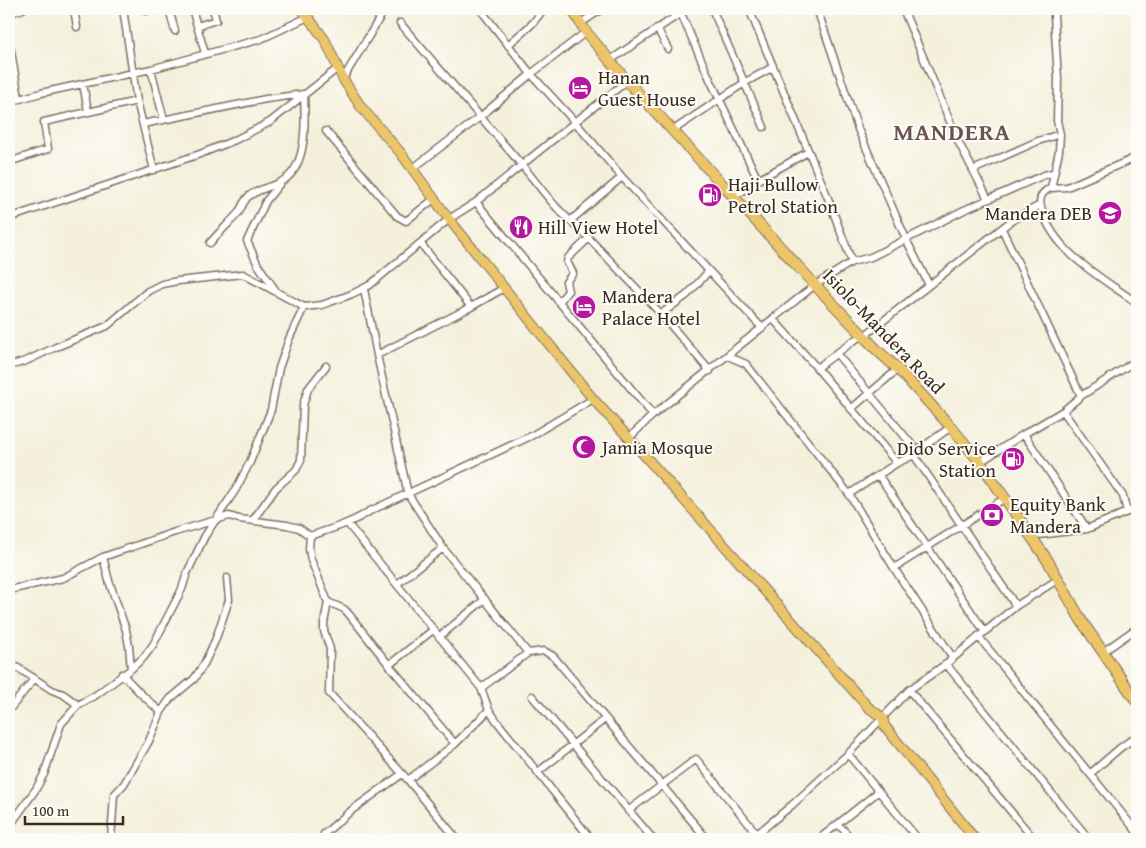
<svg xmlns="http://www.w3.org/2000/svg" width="1146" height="848" font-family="'Gentium Book Plus',serif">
<rect width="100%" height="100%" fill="#fdfcf7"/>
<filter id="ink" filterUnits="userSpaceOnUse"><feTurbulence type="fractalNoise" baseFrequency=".02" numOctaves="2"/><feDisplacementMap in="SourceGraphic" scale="10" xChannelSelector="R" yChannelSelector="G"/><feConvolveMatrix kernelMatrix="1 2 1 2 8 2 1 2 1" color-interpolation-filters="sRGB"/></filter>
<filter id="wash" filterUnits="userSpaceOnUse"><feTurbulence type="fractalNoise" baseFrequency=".0096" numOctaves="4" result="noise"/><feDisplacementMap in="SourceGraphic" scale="20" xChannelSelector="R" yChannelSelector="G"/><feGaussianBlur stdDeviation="1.12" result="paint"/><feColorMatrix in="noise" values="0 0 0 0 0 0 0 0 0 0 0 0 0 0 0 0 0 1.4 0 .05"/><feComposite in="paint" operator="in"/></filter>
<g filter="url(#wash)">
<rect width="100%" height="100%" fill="#f4f0dc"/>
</g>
<g filter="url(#ink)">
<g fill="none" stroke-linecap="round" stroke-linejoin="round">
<g stroke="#7c6f60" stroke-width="9">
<path id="minor" d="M 74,9 L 77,27
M 123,9 L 137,101 L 154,170
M 146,9 L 146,11
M 169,9 L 175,31
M 192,9 L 205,53
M 480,9 L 531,74 L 575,122 L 622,177 L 762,328
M 679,9 L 708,75 L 758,180
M 712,9 L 764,127
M 749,9 L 826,193 L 852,262
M 817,9 L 858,129 L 906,239 L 929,285
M 903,9 L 959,143 L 988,199
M 1055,9 L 1054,16 L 1058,79 L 1057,121 L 1060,134 L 1059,151 L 1051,188 C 1041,192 1038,199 1042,210 C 1055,253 1102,278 1137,303
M 9,13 L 23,9
M 400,23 C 440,70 480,116 520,163 C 540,186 554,209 579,228 L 661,314 L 710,371
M 581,23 L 602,9
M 197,26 L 216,20 L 213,9
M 657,28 L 668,49
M 9,40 L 19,98
M 508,45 L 532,24 L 544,9
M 609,61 L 687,9
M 151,69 L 164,120
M 343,79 L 385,9
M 83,84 L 88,111
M 9,102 L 41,93 L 151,69 L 261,39 L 308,17
M 143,124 L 266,99 L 304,94 C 305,119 308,165 284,180 C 273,187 260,188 249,196 C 244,200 242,207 239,212 C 230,223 219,232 210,243
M 326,131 L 397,216 L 406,221 L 434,199
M 672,131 L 744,83 L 773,67
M 9,162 L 48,149 L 44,122 L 137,101
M 412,169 L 480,117 L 531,74 L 586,32
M 973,170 L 1038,141 L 1060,134
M 1051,188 L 1067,187 L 1137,157
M 734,197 L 758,180 L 808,152
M 476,202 L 653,415
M 9,218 L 200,154 L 235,140 L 270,122 L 338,68
M 570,221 L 622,177
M 1002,229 L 1081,396
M 421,244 L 471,307
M 364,289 L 377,355 L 408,494 L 443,548 L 528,653
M 276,291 L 258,265 L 247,241 L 266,201 L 282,181
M 560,301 L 568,291 L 566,282 L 573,273 L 567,262 L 568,258 L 589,238
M 661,314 L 687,295 L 709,271
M 773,319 L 817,368 L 897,463
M 836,353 L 917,451
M 377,355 L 471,307 L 504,288
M 728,356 L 746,364 L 849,494 L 894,568 L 953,658
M 9,366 L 26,361 L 56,347 L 107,326 L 148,291 L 162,284 L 178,281 L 243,274 L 304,307 L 322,305 L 352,294 L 370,285 L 449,219 L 476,202 L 575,122 L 627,81
M 817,368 L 856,339 L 864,336 L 1011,221 L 1040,205
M 851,409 L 898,369
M 1063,411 L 1123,496 L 1127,512
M 1024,434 L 1087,529
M 629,438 L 653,415 L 815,285 L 852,262 L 871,257 L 964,210 L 1044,175 L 1053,173
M 914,455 L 1016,606
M 980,462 L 1024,434 L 1063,411 L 1081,396 L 1137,360
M 879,476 L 985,632
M 849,494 L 897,463 L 914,455 L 917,451 L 951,427
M 253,520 L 276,488 L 296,470 L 301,460 L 303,405 L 308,389 L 326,366
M 347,523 L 481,688 L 489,710 L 499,724 L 591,839
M 310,536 L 309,549 L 311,560 L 328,602 L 324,623 L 324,631 L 330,649 L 329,693 L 408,780 L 457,839
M 1030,536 L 1087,529 L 1127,512 L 1137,510
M 103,557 L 109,581 L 126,630 L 129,646 L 131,669
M 894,568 L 1005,498
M 397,584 L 443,548
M 9,590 L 63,578 L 103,557 L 175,532 L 229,516 L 239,519 L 287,525 L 299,528 L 310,536 C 331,529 352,523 370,511 L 531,436 L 593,399
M 328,602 L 344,609 L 348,613 L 389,665 L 455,744
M 978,636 L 1137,832
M 439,637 L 485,599
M 1103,652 L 1137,628
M 9,663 L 15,666 L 52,690 L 63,694 L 78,705
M 946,664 L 1089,839
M 389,665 L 433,630
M 122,674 L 140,693 L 161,712
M 481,688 L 528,653 L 544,651 L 553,656 L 707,839
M 909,690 L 1034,839
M 532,696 L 653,839
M 9,710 L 34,679
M 848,754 L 918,839
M 538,772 L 605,719
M 1091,773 L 1120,748 L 1137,736
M 408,780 L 455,744 L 489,710
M 628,811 L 696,759 L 757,834
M 838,824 L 852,839
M 9,827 L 36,789 L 44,774 L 61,724 L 78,705 L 96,695 L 131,669 L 144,657 L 153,645 L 182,589 L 187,573 L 205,536 L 236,489 L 250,462 L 271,410 L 279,368 L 289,339 L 304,307
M 324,834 L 352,810 L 402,774
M 111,839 L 114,795 L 124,784 L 149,741 L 161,712 L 170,699 L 194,679 L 204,664 L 215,641 L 229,600 L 227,578
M 751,839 L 792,805 L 848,754 L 909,690 L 946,664 L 1016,606 L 1057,580
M 819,839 L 879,791"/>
</g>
<g stroke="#7c6f60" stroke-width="11">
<path id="major" d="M 302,9 L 325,40 L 343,79 L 361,107 L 400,152 L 449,219 L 593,399 L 629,438 L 868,707 L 883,718 L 884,725 L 975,839"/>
</g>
<g stroke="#7c6f60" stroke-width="12">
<path id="highway" d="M 572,9 L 586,32 L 627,81 L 815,285 L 878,351 L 898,369 L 951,427 L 980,462 L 1048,561 L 1081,620 L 1137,702"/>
</g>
<use href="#minor" stroke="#fff" stroke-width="6"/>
<use href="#major" stroke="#edc569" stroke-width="9"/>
<use href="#highway" stroke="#edc569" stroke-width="10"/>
</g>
</g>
<defs>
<g id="hotel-disc" transform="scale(1.25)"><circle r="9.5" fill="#b5179e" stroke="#fdfcf7"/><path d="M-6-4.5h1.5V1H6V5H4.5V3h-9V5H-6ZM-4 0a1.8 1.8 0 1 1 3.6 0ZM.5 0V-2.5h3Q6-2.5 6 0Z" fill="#fff"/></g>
<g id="fuel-disc" transform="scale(1.25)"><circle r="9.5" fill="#b5179e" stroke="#fdfcf7"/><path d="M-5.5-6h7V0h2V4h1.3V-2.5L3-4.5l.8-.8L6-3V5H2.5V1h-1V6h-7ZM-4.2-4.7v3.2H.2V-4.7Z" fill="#fff"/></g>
<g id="school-disc" transform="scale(1.25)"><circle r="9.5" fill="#b5179e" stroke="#fdfcf7"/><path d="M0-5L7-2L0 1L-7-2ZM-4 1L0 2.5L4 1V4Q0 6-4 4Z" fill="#fff"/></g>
<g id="restaurant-disc" transform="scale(1.25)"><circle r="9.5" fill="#b5179e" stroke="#fdfcf7"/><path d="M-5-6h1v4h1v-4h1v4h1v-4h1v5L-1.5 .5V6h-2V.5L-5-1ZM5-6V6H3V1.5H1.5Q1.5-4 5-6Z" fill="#fff"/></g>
<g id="mosque-disc" transform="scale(1.25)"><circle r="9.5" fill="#b5179e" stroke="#fdfcf7"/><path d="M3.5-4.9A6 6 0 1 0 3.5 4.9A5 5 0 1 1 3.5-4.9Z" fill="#fff"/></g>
<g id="bank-disc" transform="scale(1.25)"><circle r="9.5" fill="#b5179e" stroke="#fdfcf7"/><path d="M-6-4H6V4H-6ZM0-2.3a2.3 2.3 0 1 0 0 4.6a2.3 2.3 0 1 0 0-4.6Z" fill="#fff"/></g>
</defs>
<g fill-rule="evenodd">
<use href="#hotel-disc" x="580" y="88"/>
<use href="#fuel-disc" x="710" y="195"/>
<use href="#school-disc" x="1110" y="213"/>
<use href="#restaurant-disc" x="521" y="227"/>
<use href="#hotel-disc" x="584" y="307"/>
<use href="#mosque-disc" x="584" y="447"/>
<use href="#fuel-disc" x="1013" y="459"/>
<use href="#bank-disc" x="992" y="515"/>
</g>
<g text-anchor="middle" stroke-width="4" stroke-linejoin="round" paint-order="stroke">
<g font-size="19" fill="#3b2a1e" stroke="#fdfcf7" text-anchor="start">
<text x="598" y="84">Hanan<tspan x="598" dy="22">Guest House</tspan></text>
<text x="728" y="191">Haji Bullow<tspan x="728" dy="22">Petrol Station</tspan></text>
<text x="1092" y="220" text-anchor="end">Mandera DEB</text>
<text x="538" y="234">Hill View Hotel</text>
<text x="602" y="303">Mandera<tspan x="602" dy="22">Palace Hotel</tspan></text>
<text x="602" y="454">Jamia Mosque</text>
<text x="996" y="455" text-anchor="end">Dido Service<tspan x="996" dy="22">Station</tspan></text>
<text x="1010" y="511">Equity Bank<tspan x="1010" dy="22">Mandera</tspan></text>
</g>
<g font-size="19" fill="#3b2a1e" stroke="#fdfcf7">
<text transform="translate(884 331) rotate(46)" y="7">Isiolo-Mandera Road</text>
</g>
<g font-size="24" font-weight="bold" letter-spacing="1" fill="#6e5354" stroke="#fdfcf7">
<text x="952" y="140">MANDERA</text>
</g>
</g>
<rect width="1146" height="848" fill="none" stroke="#fdfcf7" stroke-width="30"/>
<path d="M25 816v8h98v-8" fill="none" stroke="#3b2a1e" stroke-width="2.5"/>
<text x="32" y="816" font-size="15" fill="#3b2a1e" stroke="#fdfcf7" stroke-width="4" paint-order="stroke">100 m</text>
</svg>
